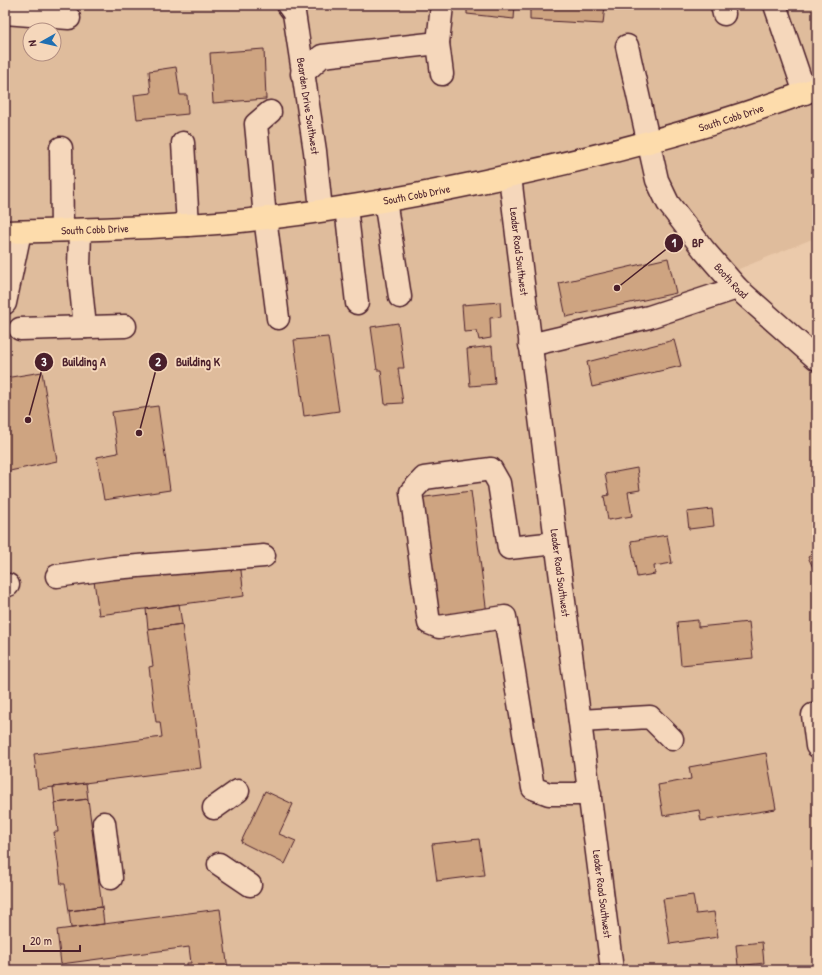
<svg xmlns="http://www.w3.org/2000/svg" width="822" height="975" font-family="'Patrick Hand',sans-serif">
<rect width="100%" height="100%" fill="#ebcaab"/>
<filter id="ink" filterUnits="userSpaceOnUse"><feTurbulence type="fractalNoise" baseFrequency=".025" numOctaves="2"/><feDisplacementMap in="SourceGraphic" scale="8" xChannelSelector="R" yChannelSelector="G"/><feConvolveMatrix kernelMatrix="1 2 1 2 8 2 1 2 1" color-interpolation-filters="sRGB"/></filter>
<g filter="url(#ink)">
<path fill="#dfbc9c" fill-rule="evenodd" d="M 5,5 L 817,5 L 817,237 L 729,273 L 817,361 L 817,970 L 5,970 ZM 30,30 L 54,30 L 54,54 L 30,54 Z"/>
<path fill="#cea481" stroke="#4a1f2b" d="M 467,5 L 515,5 L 514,19 L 467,14 Z
M 530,5 L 605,5 L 603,24 L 530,20 Z
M 264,49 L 266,99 L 213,103 L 210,53 Z
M 176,67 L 180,95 L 187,95 L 188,114 L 137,119 L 134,95 L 151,93 L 149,71 Z
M 668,258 L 676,293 L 566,317 L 559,283 Z
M 500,302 L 501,317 L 490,318 L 491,338 L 479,340 L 477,331 L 464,332 L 462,305 Z
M 398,323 L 404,368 L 398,368 L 403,403 L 385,404 L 381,370 L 377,370 L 371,327 Z
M 328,337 L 339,411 L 304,416 L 294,340 Z
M 674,340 L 681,366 L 592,387 L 587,362 Z
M 492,346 L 495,384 L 470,386 L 467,349 Z
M 42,372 L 57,461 L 5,472 L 5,378 Z
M 158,406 L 170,490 L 104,500 L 97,457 L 118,453 L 112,412 Z
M 637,468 L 640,490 L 628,492 L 632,516 L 608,520 L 604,496 L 609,495 L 605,474 Z
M 471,491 L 487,614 L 435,621 L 418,498 Z
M 712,509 L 714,526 L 689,529 L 687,512 Z
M 667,535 L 672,563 L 654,566 L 655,574 L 637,577 L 631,541 Z
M 817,552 L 817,576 L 808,557 Z
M 240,562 L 244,596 L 99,615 L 94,581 Z
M 179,604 L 182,624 L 148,629 L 146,609 Z
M 698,620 L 698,627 L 749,622 L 753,658 L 681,665 L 677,622 Z
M 182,624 L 201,768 L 38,789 L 34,754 L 162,737 L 160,722 L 156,722 L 149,667 L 153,666 L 148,629 Z
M 766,753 L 776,809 L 701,821 L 699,810 L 663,816 L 658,785 L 691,779 L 689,767 Z
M 86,783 L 88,799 L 55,803 L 53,787 Z
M 265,791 L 293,804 L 279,834 L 296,841 L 285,864 L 241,842 Z
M 88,799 L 102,907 L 69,911 L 65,884 L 61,884 L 54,832 L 58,832 L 55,803 Z
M 479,839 L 484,875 L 437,881 L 432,844 Z
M 693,895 L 696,914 L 714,912 L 718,937 L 670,944 L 663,899 Z
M 102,907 L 104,924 L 71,928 L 69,911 Z
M 220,909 L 228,970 L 187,970 L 187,963 L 191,963 L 189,947 L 61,964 L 57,930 Z
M 762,942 L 764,963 L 738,966 L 736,945 Z"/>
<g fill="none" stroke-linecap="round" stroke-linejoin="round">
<g stroke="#4a1f2b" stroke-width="25">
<g id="minor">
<path id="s1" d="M 288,5 L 294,13 L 315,151 L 321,210"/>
<path d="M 722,5 L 724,14"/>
<path d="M 775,5 L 805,93"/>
<path d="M 5,13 L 69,18"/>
<path d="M 438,43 L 442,74"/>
<path id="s2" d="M 627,46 L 657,180 L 668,203 L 704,250 L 737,288 L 817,359"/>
<path d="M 302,74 L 322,56 L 438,43 L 442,5"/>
<path d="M 270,112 L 256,124 L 265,217 L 278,318"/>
<path d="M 183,143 L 188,225"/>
<path d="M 61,148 L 62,230"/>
<path id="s3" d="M 510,176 C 541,441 579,705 612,970"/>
<path d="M 385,200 L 400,297"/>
<path d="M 346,207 L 357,303"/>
<path d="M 80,230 L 79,269 L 85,327"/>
<path d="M 5,303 L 20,232"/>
<path d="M 20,329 L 125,326"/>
<path d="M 530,345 L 649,317 L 737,288"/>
<path d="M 556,543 L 509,548 L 499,483 L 491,469 L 424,478 L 411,492 L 429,623 L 439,627 L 505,617 L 533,788 L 549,794 L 590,794"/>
<path d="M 57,576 L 113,568 L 264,556"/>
<path d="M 5,586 L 8,585"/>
<path d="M 813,715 L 817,746"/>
<path d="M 580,721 L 650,717 L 672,739"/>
<path d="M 214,808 L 238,791"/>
<path d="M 104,823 L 111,878"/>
<path d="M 219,864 L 250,885"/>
</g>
</g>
<g stroke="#4a1f2b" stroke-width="25">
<g id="major">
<path id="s4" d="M 5,232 C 80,230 155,228 230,222 C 313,214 395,200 476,183 C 591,159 707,130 817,88"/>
</g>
</g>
<use href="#minor" stroke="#f5d7bb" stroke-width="22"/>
<use href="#major" stroke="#fddcac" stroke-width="22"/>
</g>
</g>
<g text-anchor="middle" stroke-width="4" stroke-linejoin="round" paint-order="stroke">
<g font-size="11" fill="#4a1f2b" stroke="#f5d7bb">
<text dy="4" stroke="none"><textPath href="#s1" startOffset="104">Bearden Drive Southwest</textPath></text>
<text dy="4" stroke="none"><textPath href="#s4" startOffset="738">South Cobb Drive</textPath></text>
<text dy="4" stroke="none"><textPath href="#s4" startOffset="414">South Cobb Drive</textPath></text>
<text dy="4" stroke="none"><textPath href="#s4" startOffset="90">South Cobb Drive</textPath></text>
<text dy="4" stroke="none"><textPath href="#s3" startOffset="76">Leader Road Southwest</textPath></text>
<text dy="4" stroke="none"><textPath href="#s2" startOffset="263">Booth Road</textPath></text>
<text dy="4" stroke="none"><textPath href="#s3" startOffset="400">Leader Road Southwest</textPath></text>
<text dy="4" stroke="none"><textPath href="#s3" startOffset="724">Leader Road Southwest</textPath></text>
</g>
</g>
<path fill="none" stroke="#4a1f2b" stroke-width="1.5" d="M617 288L674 243M139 433L158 362M28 420L44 362"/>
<g fill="#4a1f2b" stroke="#f5d7bb" stroke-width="1.5">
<circle cx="617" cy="288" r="4"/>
<circle cx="139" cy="433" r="4"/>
<circle cx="28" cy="420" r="4"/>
<circle cx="674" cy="243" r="10"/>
<circle cx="158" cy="362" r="10"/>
<circle cx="44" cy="362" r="10"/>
</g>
<g font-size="12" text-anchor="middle" font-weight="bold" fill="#fff">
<text x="674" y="247">1</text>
<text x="158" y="366">2</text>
<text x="44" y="366">3</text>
</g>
<g font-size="12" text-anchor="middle" font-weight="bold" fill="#4a1f2b" stroke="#f5d7bb" stroke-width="4" stroke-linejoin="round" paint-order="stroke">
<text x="698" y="247">BP</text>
<text x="198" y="366">Building K</text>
<text x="84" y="366">Building A</text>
</g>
<rect width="822" height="975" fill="none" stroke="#f5d7bb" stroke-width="20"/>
<rect x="10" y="10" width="802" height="955" fill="none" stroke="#4a1f2b" stroke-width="1.5" filter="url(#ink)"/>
<g transform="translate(42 42) rotate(262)"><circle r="19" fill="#f5d7bb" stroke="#b18d81"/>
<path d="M0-3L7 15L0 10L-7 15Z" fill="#1f6fb2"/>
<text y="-6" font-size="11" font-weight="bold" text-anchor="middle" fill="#4a1f2b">N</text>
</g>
<path d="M24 945v6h56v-6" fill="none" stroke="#4a1f2b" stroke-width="2"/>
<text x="30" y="945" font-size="12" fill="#4a1f2b" stroke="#f5d7bb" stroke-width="3" paint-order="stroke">20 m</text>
</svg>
